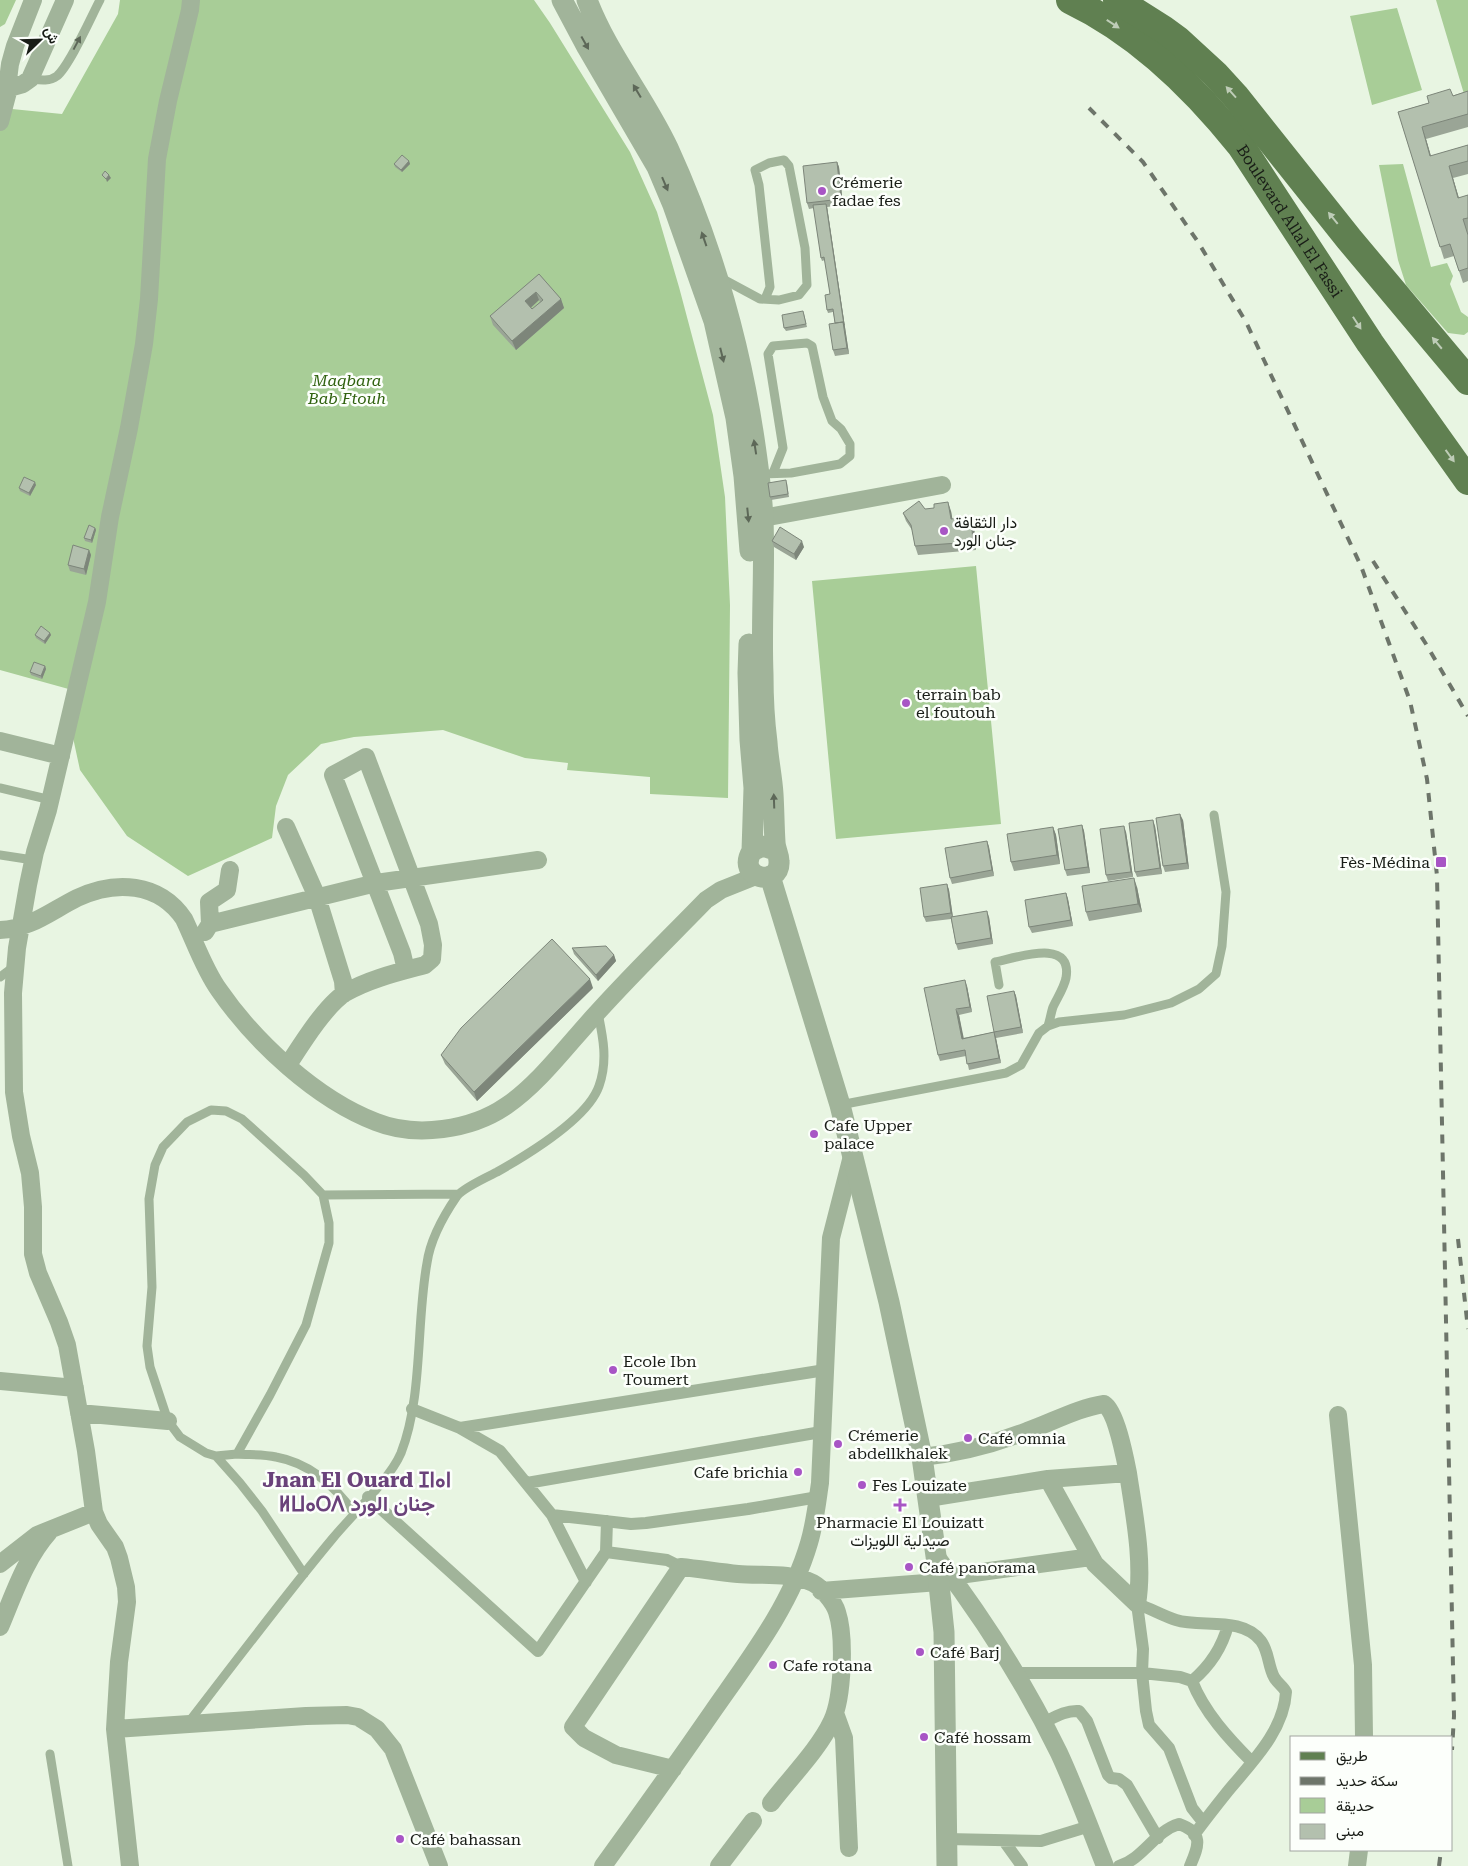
<svg xmlns="http://www.w3.org/2000/svg" width="1468" height="1866" font-family="'Roboto Serif',Vazirmatn,'Noto Sans Tifinagh',serif">
<rect width="100%" height="100%" fill="#e8f5e2"/>
<path fill="#a8cd97" d="M 0,0 L 16,0 L 5,24 L 0,27 Z
M 120,0 L 534,0 L 550,23 L 630,152 L 657,212 L 679,287 L 713,415 L 725,497 L 730,605 L 728,798 L 650,794 L 650,777 L 567,770 L 568,763 L 525,758 L 443,730 L 354,737 L 321,744 L 288,775 L 276,806 L 272,838 L 188,876 L 127,836 L 80,770 L 72,733 L 83,693 L 0,670 L 0,106 L 12,109 L 62,114 L 118,14 Z
M 1436,0 L 1468,0 L 1468,103 L 1467,104 Z
M 1397,8 L 1422,90 L 1372,105 L 1350,16 Z
M 1403,164 L 1431,267 L 1447,263 L 1453,276 L 1450,284 L 1461,312 L 1468,317 L 1468,332 L 1464,335 L 1448,333 L 1406,285 L 1398,260 L 1379,165 Z
M 976,566 L 1001,824 L 836,839 L 812,581 Z"/>
<g fill="none" stroke-linecap="round" stroke-linejoin="round">
<path stroke="#a1b49a" stroke-width="9" d="M 30,79 C 39,80 49,82 57,76 C 70,65 91,17 100,0
M 721,278 L 760,299 L 779,300 L 799,295 L 807,285 L 805,248 L 789,166 L 784,160 L 769,163 L 755,170 L 759,185 L 770,287 L 765,299
M 759,474 L 791,473 L 840,464 L 850,456 L 850,444 L 841,429 L 832,421 L 823,397 L 812,346 L 807,343 L 773,346 L 768,354 L 783,448 L 773,473
M 0,788 L 51,800
M 0,855 L 33,860
M 0,977 L 15,966
M 999,985 L 995,962 C 1016,958 1073,937 1066,978 C 1064,988 1057,998 1053,1007 C 1051,1013 1050,1020 1048,1026
M 840,1105 L 1006,1073 L 1021,1065 L 1039,1033 L 1048,1026 L 1059,1022 L 1124,1015 L 1171,1003 L 1199,989 L 1216,974 L 1222,946 L 1226,892 L 1214,815
M 237,1454 C 249,1455 263,1454 276,1457 C 309,1463 335,1486 354,1513
M 216,1456 L 237,1454 L 270,1395 L 306,1325 L 329,1243 L 329,1223 L 323,1195
M 304,1574 L 262,1511 L 240,1483 L 216,1456 L 206,1453 L 180,1437 L 168,1421 L 150,1367 L 147,1346 L 152,1287 L 149,1199 L 155,1165 L 163,1147 L 187,1122 L 211,1110 L 226,1111 L 242,1119 L 304,1175 L 323,1195 L 458,1194
M 188,1723 C 236,1661 283,1598 333,1538 C 352,1515 390,1479 401,1453 C 423,1397 416,1323 427,1263 C 430,1241 444,1215 457,1196 C 463,1188 487,1177 497,1172 C 527,1155 588,1118 599,1086 C 608,1061 603,1037 598,1013
M 50,1754 L 68,1866"/>
<path stroke="#a1b49a" stroke-width="12" d="M 412,1409 L 460,1428 L 500,1451 L 552,1515 L 586,1582
M 460,1428 L 825,1370
M 527,1483 L 821,1432
M 368,1497 L 538,1651 L 606,1552 L 667,1560 L 681,1567
M 552,1515 L 631,1524 L 646,1523 L 748,1509 L 818,1497
M 606,1552 L 607,1521
M 1017,1673 L 1142,1673 L 1180,1677 L 1192,1681 C 1204,1712 1229,1739 1252,1762
M 1192,1681 C 1211,1665 1222,1648 1228,1625
M 1043,1723 C 1055,1717 1066,1710 1079,1711 L 1087,1721 L 1108,1775 L 1111,1778 L 1119,1779 L 1127,1785 L 1158,1838
M 1194,1835 C 1205,1820 1216,1806 1228,1791 C 1251,1763 1284,1731 1286,1692 C 1283,1686 1277,1683 1274,1677 C 1268,1666 1269,1652 1261,1641 C 1242,1616 1201,1628 1176,1620 C 1163,1616 1150,1608 1137,1604 L 1143,1649 L 1142,1673 L 1146,1711 L 1149,1725 L 1169,1748 L 1192,1808 L 1203,1822
M 947,1839 L 1041,1841 L 1090,1826
M 1004,1841 L 1022,1866
M 1119,1866 C 1143,1859 1155,1831 1179,1824 C 1205,1833 1198,1847 1190,1866"/>
<path stroke="#a1b49a" stroke-width="18" d="M 9,88 L 23,84 L 30,79 L 65,0
M 0,122 L 9,88 L 8,80 L 10,64 L 15,46 L 33,0
M 763,518 L 942,485
M 0,741 L 61,756
M 286,827 L 317,897 L 343,981 L 344,994
M 210,924 L 376,883 L 538,860
M 0,930 C 30,929 51,911 77,898 C 115,880 159,882 184,919 C 195,942 204,969 219,990 C 255,1042 316,1099 376,1122 C 416,1138 471,1130 506,1106 C 539,1084 569,1043 596,1014 C 631,975 669,938 706,900 L 721,890 L 756,876
M 205,932 L 210,924 L 209,902 L 227,890 L 230,870
M 288,1065 C 301,1045 325,1006 345,993 C 369,979 399,972 425,965 L 432,959 L 433,945 L 429,924 L 366,757 L 333,775 L 402,953 L 406,970
M 0,1381 L 75,1388
M 79,1413 L 168,1421
M 1338,1415 L 1363,1665 L 1364,1737
M 922,1457 C 960,1453 992,1445 1027,1431 C 1053,1422 1077,1408 1104,1404 C 1116,1411 1125,1458 1128,1473
M 1048,1479 L 1095,1564 L 1137,1604
M 928,1498 L 1048,1479 L 1128,1473 C 1134,1514 1144,1562 1137,1604
M 94,1512 L 86,1451 L 67,1345 L 59,1322 L 38,1273 L 33,1254 L 33,1207 L 30,1173 L 21,1136 L 14,1092 L 13,993 L 17,948 L 28,885 L 35,852 L 48,810 L 97,602 L 110,517 L 129,428 L 144,344 L 149,299 L 157,159 L 168,101 L 190,10 L 191,0
M 936,1556 C 983,1618 1025,1683 1059,1753 C 1076,1790 1090,1828 1105,1866
M 0,1564 L 37,1535 L 94,1512 L 99,1524 L 115,1547 L 119,1558 L 126,1587 L 127,1602 L 119,1662 L 115,1729 L 130,1866
M 952,1576 L 1091,1557
M 821,1591 L 939,1582
M 0,1627 C 14,1594 25,1559 49,1532
M 835,1713 L 844,1738 L 849,1848
M 115,1729 L 306,1716 L 347,1715 L 358,1717 L 377,1729 L 393,1749 L 439,1866
M 673,1769 L 616,1755 L 584,1738 L 573,1727 L 681,1567 C 700,1569 719,1572 738,1574 C 762,1576 790,1572 813,1583 C 822,1588 834,1602 837,1612 C 845,1636 843,1697 832,1721 C 819,1749 790,1778 771,1803
M 603,1866 C 640,1815 677,1763 713,1711 C 750,1658 791,1605 809,1543 C 815,1523 817,1503 820,1483 L 831,1238 L 852,1156
M 719,1866 L 753,1821
M 1357,1866 L 1359,1850"/>
<path stroke="#a1b49a" stroke-width="21" d="M 562,0 L 587,47 L 657,167 L 673,205 L 714,321 L 736,418 L 744,476 L 750,551
M 587,0 C 607,53 644,97 668,148 C 710,240 739,339 754,438 C 758,465 762,493 763,520 C 765,571 761,623 763,674 C 763,697 764,719 767,742 C 768,759 772,777 773,794 C 774,810 774,826 775,842 C 775,849 779,854 779,861 C 781,888 735,879 752,851 L 763,846 L 775,850
M 749,644 L 748,673 L 750,740 L 754,788 L 752,851
M 770,876 L 840,1105 L 889,1302 L 922,1457 L 936,1556 L 944,1632 L 947,1866"/>
<g stroke="#608051" stroke-width="28">
<path id="s1" d="M 1070,0 C 1139,33 1194,87 1241,146 L 1370,343 L 1468,481"/>
<path d="M 1117,0 L 1163,29 L 1178,40 L 1215,74 L 1236,97 L 1349,239 L 1468,381"/>
</g>
<path stroke="#6d756a" stroke-width="4" stroke-dasharray="9 9" stroke-linecap="butt" d="M 1089,108 L 1143,162 L 1198,242 L 1246,322 L 1361,566 L 1410,701 L 1427,779 L 1437,876 L 1454,1716 L 1452,1750
M 1373,561 L 1426,644 L 1468,716
M 1458,1239 L 1468,1329
M 1439,1866 L 1441,1850"/>
</g>
<path fill="#9aa596" fill-rule="evenodd" d="M 1468,91 L 1468,127 L 1426,139 L 1431,156 L 1468,145 L 1468,174 L 1453,178 L 1459,198 L 1468,195 L 1468,281 L 1463,283 L 1454,256 L 1444,259 L 1398,112 Z
M 409,161 L 410,164 L 402,172 L 395,167 L 394,164 Z
M 837,162 L 839,167 L 843,205 L 827,207 L 849,354 L 835,356 L 833,350 L 835,323 L 833,312 L 828,313 L 827,310 L 830,294 L 825,260 L 822,261 L 821,258 L 814,208 L 809,209 L 807,203 Z
M 539,274 L 561,299 L 564,308 L 516,350 L 493,325 L 490,316 ZM 539,300 L 540,302 L 532,309 L 531,308 Z
M 804,314 L 807,327 L 786,331 L 784,328 Z
M 787,483 L 789,497 L 771,500 L 770,497 Z
M 36,485 L 30,496 L 20,491 L 19,488 Z
M 925,509 L 951,511 L 952,519 L 974,526 L 976,550 L 918,555 L 915,546 L 912,530 L 906,521 L 903,513 Z
M 95,528 L 96,530 L 92,543 L 85,541 L 84,538 Z
M 772,541 L 804,547 L 796,560 L 774,547 Z
M 89,550 L 91,555 L 86,575 L 70,571 L 68,565 Z
M 50,633 L 51,635 L 45,644 L 36,638 L 35,635 Z
M 45,666 L 46,669 L 42,679 L 31,675 L 30,672 Z
M 1183,820 L 1189,869 L 1165,872 L 1163,866 Z
M 1082,825 L 1084,831 L 1090,873 L 1067,876 L 1065,870 Z
M 1155,826 L 1162,874 L 1137,877 L 1135,872 Z
M 1053,827 L 1056,835 L 1060,864 L 1014,871 L 1011,862 Z
M 1126,832 L 1133,877 L 1108,881 L 1106,875 Z
M 987,841 L 989,847 L 994,876 L 952,884 L 950,878 Z
M 947,884 L 949,890 L 953,917 L 989,917 L 993,944 L 958,950 L 956,944 L 951,919 L 926,922 L 924,917 Z
M 1137,887 L 1142,912 L 1089,921 L 1086,912 Z
M 1066,893 L 1068,899 L 1073,926 L 1032,933 L 1029,927 Z
M 572,948 L 614,955 L 616,961 L 598,981 L 574,954 Z
M 967,986 L 972,1012 L 959,1015 L 963,1038 L 994,1032 L 1014,991 L 1016,996 L 1023,1033 L 996,1038 L 1001,1063 L 969,1070 L 966,1056 L 940,1061 L 938,1055 Z
M 593,988 L 477,1101 L 445,1064 L 441,1055 Z"/>
<path fill="#7d867a" d="M 1422,127 L 1426,139 L 1434,167 L 1430,156 Z
M 409,161 L 410,164 L 402,172 L 401,170 Z
M 837,162 L 839,167 L 843,205 L 841,199 Z
M 1449,166 L 1453,178 L 1462,209 L 1458,198 Z
M 109,175 L 111,178 L 107,182 L 106,179 Z
M 826,204 L 827,206 L 849,354 L 847,348 Z
M 536,292 L 539,300 L 528,310 L 525,301 Z
M 561,299 L 564,308 L 516,350 L 512,341 Z
M 35,482 L 36,485 L 30,496 L 29,493 Z
M 948,502 L 951,511 L 954,528 L 951,519 Z
M 971,517 L 974,526 L 976,550 L 973,542 Z
M 95,528 L 96,530 L 92,543 L 91,540 Z
M 802,541 L 804,547 L 796,560 L 794,554 Z
M 89,550 L 91,555 L 86,575 L 84,569 Z
M 50,633 L 51,635 L 45,644 L 44,641 Z
M 45,666 L 46,669 L 42,679 L 41,676 Z
M 1180,814 L 1183,820 L 1189,869 L 1187,863 Z
M 1153,820 L 1155,826 L 1162,874 L 1160,868 Z
M 1082,825 L 1084,831 L 1090,873 L 1088,867 Z
M 1124,826 L 1126,832 L 1133,877 L 1131,872 Z
M 1053,827 L 1056,835 L 1060,864 L 1057,855 Z
M 987,841 L 989,847 L 994,876 L 992,870 Z
M 1134,878 L 1137,887 L 1142,912 L 1138,904 Z
M 947,884 L 949,890 L 953,918 L 951,913 Z
M 1066,893 L 1068,899 L 1073,926 L 1071,920 Z
M 987,911 L 989,917 L 993,944 L 991,938 Z
M 614,955 L 616,961 L 598,981 L 596,975 Z
M 590,979 L 593,988 L 477,1101 L 474,1092 Z
M 965,980 L 967,986 L 972,1012 L 970,1007 Z
M 1014,991 L 1016,996 L 1023,1033 L 1021,1027 Z
M 956,1009 L 959,1015 L 965,1044 L 962,1039 Z
M 994,1032 L 996,1038 L 1001,1063 L 999,1058 Z"/>
<path fill="#b3c0ae" stroke="#7d867a" fill-rule="evenodd" d="M 1450,89 L 1453,96 L 1468,91 L 1468,114 L 1422,127 L 1430,156 L 1468,145 L 1468,161 L 1449,166 L 1458,198 L 1468,195 L 1468,218 L 1463,219 L 1468,235 L 1468,268 L 1459,271 L 1450,244 L 1440,247 L 1398,112 L 1429,103 L 1427,96 Z
M 402,155 L 409,161 L 401,170 L 394,164 Z
M 837,162 L 841,199 L 807,203 L 803,166 Z
M 105,171 L 109,175 L 106,179 L 102,175 Z
M 826,204 L 844,325 L 843,322 L 835,323 L 833,309 L 827,310 L 825,295 L 830,294 L 824,257 L 821,258 L 813,205 Z
M 539,274 L 561,299 L 512,341 L 490,316 ZM 536,292 L 543,300 L 532,309 L 525,301 Z
M 803,311 L 806,324 L 784,328 L 782,315 Z
M 843,322 L 847,348 L 833,350 L 829,324 Z
M 24,477 L 35,482 L 29,493 L 19,488 Z
M 786,480 L 788,494 L 770,497 L 768,483 Z
M 919,501 L 925,509 L 934,508 L 934,504 L 948,502 L 951,519 L 971,517 L 973,542 L 915,546 L 911,525 L 903,513 Z
M 89,525 L 95,528 L 91,540 L 84,538 Z
M 780,527 L 802,541 L 794,554 L 772,541 Z
M 73,545 L 89,550 L 84,569 L 68,565 Z
M 41,626 L 50,633 L 44,641 L 35,635 Z
M 34,662 L 45,666 L 41,676 L 30,672 Z
M 1180,814 L 1187,863 L 1163,866 L 1156,818 Z
M 1153,820 L 1160,868 L 1135,872 L 1129,823 Z
M 1082,825 L 1088,867 L 1065,870 L 1058,829 Z
M 1124,826 L 1131,872 L 1106,875 L 1100,829 Z
M 1053,827 L 1057,855 L 1011,862 L 1007,834 Z
M 987,841 L 992,870 L 950,878 L 945,848 Z
M 1134,878 L 1138,904 L 1086,912 L 1082,886 Z
M 947,884 L 951,913 L 924,917 L 920,888 Z
M 1066,893 L 1071,920 L 1029,927 L 1025,900 Z
M 987,911 L 991,938 L 956,944 L 951,917 Z
M 552,939 L 590,979 L 474,1092 L 441,1055 L 461,1028 Z
M 606,946 L 614,955 L 596,975 L 572,948 Z
M 965,980 L 970,1007 L 956,1009 L 962,1039 L 994,1032 L 987,996 L 1014,991 L 1021,1027 L 994,1032 L 999,1058 L 967,1064 L 965,1050 L 938,1055 L 924,988 Z"/>
<defs><path id="oneway-solid" d="M-6-.8H1V-3.2L6.5 0L1 3.2V.8H-6Z" transform="scale(1.25)"/></defs>
<g fill="#beccb7">
<use href="#oneway-solid" transform="translate(1113 24) rotate(33)"/>
<use href="#oneway-solid" transform="translate(1231 92) rotate(-132)"/>
<use href="#oneway-solid" transform="translate(1333 218) rotate(-129)"/>
<use href="#oneway-solid" transform="translate(1357 323) rotate(57)"/>
<use href="#oneway-solid" transform="translate(1437 343) rotate(-130)"/>
<use href="#oneway-solid" transform="translate(1450 456) rotate(54)"/>
</g>
<g fill="#5d6858">
<use href="#oneway-solid" transform="translate(77 43) rotate(-62)"/>
<use href="#oneway-solid" transform="translate(585 43) rotate(61)"/>
<use href="#oneway-solid" transform="translate(637 91) rotate(-121)"/>
<use href="#oneway-solid" transform="translate(665 184) rotate(67)"/>
<use href="#oneway-solid" transform="translate(704 239) rotate(-109)"/>
<use href="#oneway-solid" transform="translate(722 355) rotate(76)"/>
<use href="#oneway-solid" transform="translate(755 447) rotate(-99)"/>
<use href="#oneway-solid" transform="translate(748 515) rotate(84)"/>
<use href="#oneway-solid" transform="translate(774 801) rotate(-92)"/>
</g>
<g fill="#a855c5" stroke="#fcfffb" stroke-width="2">
<circle cx="822" cy="191" r="5"/>
<circle cx="944" cy="531" r="5"/>
<circle cx="906" cy="703" r="5"/>
<rect x="1435" y="856" width="12" height="12" rx="2.5"/>
<circle cx="814" cy="1134" r="5"/>
<circle cx="613" cy="1370" r="5"/>
<circle cx="968" cy="1438" r="5"/>
<circle cx="838" cy="1444" r="5"/>
<circle cx="798" cy="1472" r="5"/>
<circle cx="862" cy="1485" r="5"/>
<path d="M897.5 1497.5h5v5h5v5h-5v5h-5v-5h-5v-5h5z"/>
<circle cx="909" cy="1567" r="5"/>
<circle cx="920" cy="1652" r="5"/>
<circle cx="773" cy="1665" r="5"/>
<circle cx="924" cy="1737" r="5"/>
<circle cx="400" cy="1839" r="5"/>
</g>
<g text-anchor="middle" stroke-width="5" stroke-linejoin="round" paint-order="stroke">
<g font-size="16" fill="#191d17" stroke="#fcfffb" text-anchor="start">
<text x="832" y="188">Crémerie<tspan x="832" dy="18">fadae fes</tspan></text>
<text x="954" y="528">دار الثقافة<tspan x="954" dy="18">جنان الورد</tspan></text>
<text x="916" y="700">terrain bab<tspan x="916" dy="18">el foutouh</tspan></text>
<text x="1430" y="868" text-anchor="end">Fès-Médina</text>
<text x="824" y="1131">Cafe Upper<tspan x="824" dy="18">palace</tspan></text>
<text x="623" y="1367">Ecole Ibn<tspan x="623" dy="18">Toumert</tspan></text>
<text x="848" y="1441">Crémerie<tspan x="848" dy="18">abdellkhalek</tspan></text>
<text x="978" y="1444">Café omnia</text>
<text x="788" y="1478" text-anchor="end">Cafe brichia</text>
<text x="872" y="1491">Fes Louizate</text>
<text x="900" y="1528" text-anchor="middle">Pharmacie El Louizatt<tspan x="900" dy="18">صيدلية اللويزات</tspan></text>
<text x="919" y="1573">Café panorama</text>
<text x="930" y="1658">Café Barj</text>
<text x="783" y="1671">Cafe rotana</text>
<text x="934" y="1743">Café hossam</text>
<text x="410" y="1845">Café bahassan</text>
</g>
<g font-size="16" fill="#191d17" stroke="#fcfffb">
<text dy="6" stroke="none"><textPath href="#s1" startOffset="316">Boulevard Allal El Fassi</textPath></text>
</g>
<g font-size="16" font-style="italic" fill="#30620f" stroke="#fcfffb">
<text x="347" y="386">Maqbara<tspan x="347" dy="18">Bab Ftouh</tspan></text>
</g>
<g font-size="21" font-weight="bold" fill="#6a427a" stroke="#fcfffb">
<text x="357" y="1487">Jnan El Ouard ⵊⵏⴰⵏ<tspan x="357" dy="24">ⵍⵡⴰⵔⴷ جنان الورد</tspan></text>
</g>
</g>
<rect x="1290" y="1736" width="162" height="115" fill="#fcfffb" stroke="#a1a5a0"/>
<rect x="1300" y="1752" width="25" height="8" fill="#608051" stroke="#a1a5a0"/>
<text x="1336" y="1761" font-size="15" fill="#191d17">طريق</text>
<rect x="1300" y="1777" width="25" height="8" fill="#6d756a" stroke="#a1a5a0"/>
<text x="1336" y="1786" font-size="15" fill="#191d17">سكة حديد</text>
<rect x="1300" y="1798" width="25" height="15" fill="#a8cd97" stroke="#a1a5a0"/>
<text x="1336" y="1811" font-size="15" fill="#191d17">حديقة</text>
<rect x="1300" y="1824" width="25" height="15" fill="#b3c0ae" stroke="#a1a5a0"/>
<text x="1336" y="1836" font-size="15" fill="#191d17">مبنى</text>
<g transform="translate(40 40) rotate(67)" stroke="#fcfffb" stroke-width="4" paint-order="stroke">
<path d="M0-4L9 19L0 12L-9 19Z" fill="#191d17"/>
<text y="-8" font-size="14" font-weight="bold" text-anchor="middle" fill="#191d17">ش</text>
</g>
</svg>
